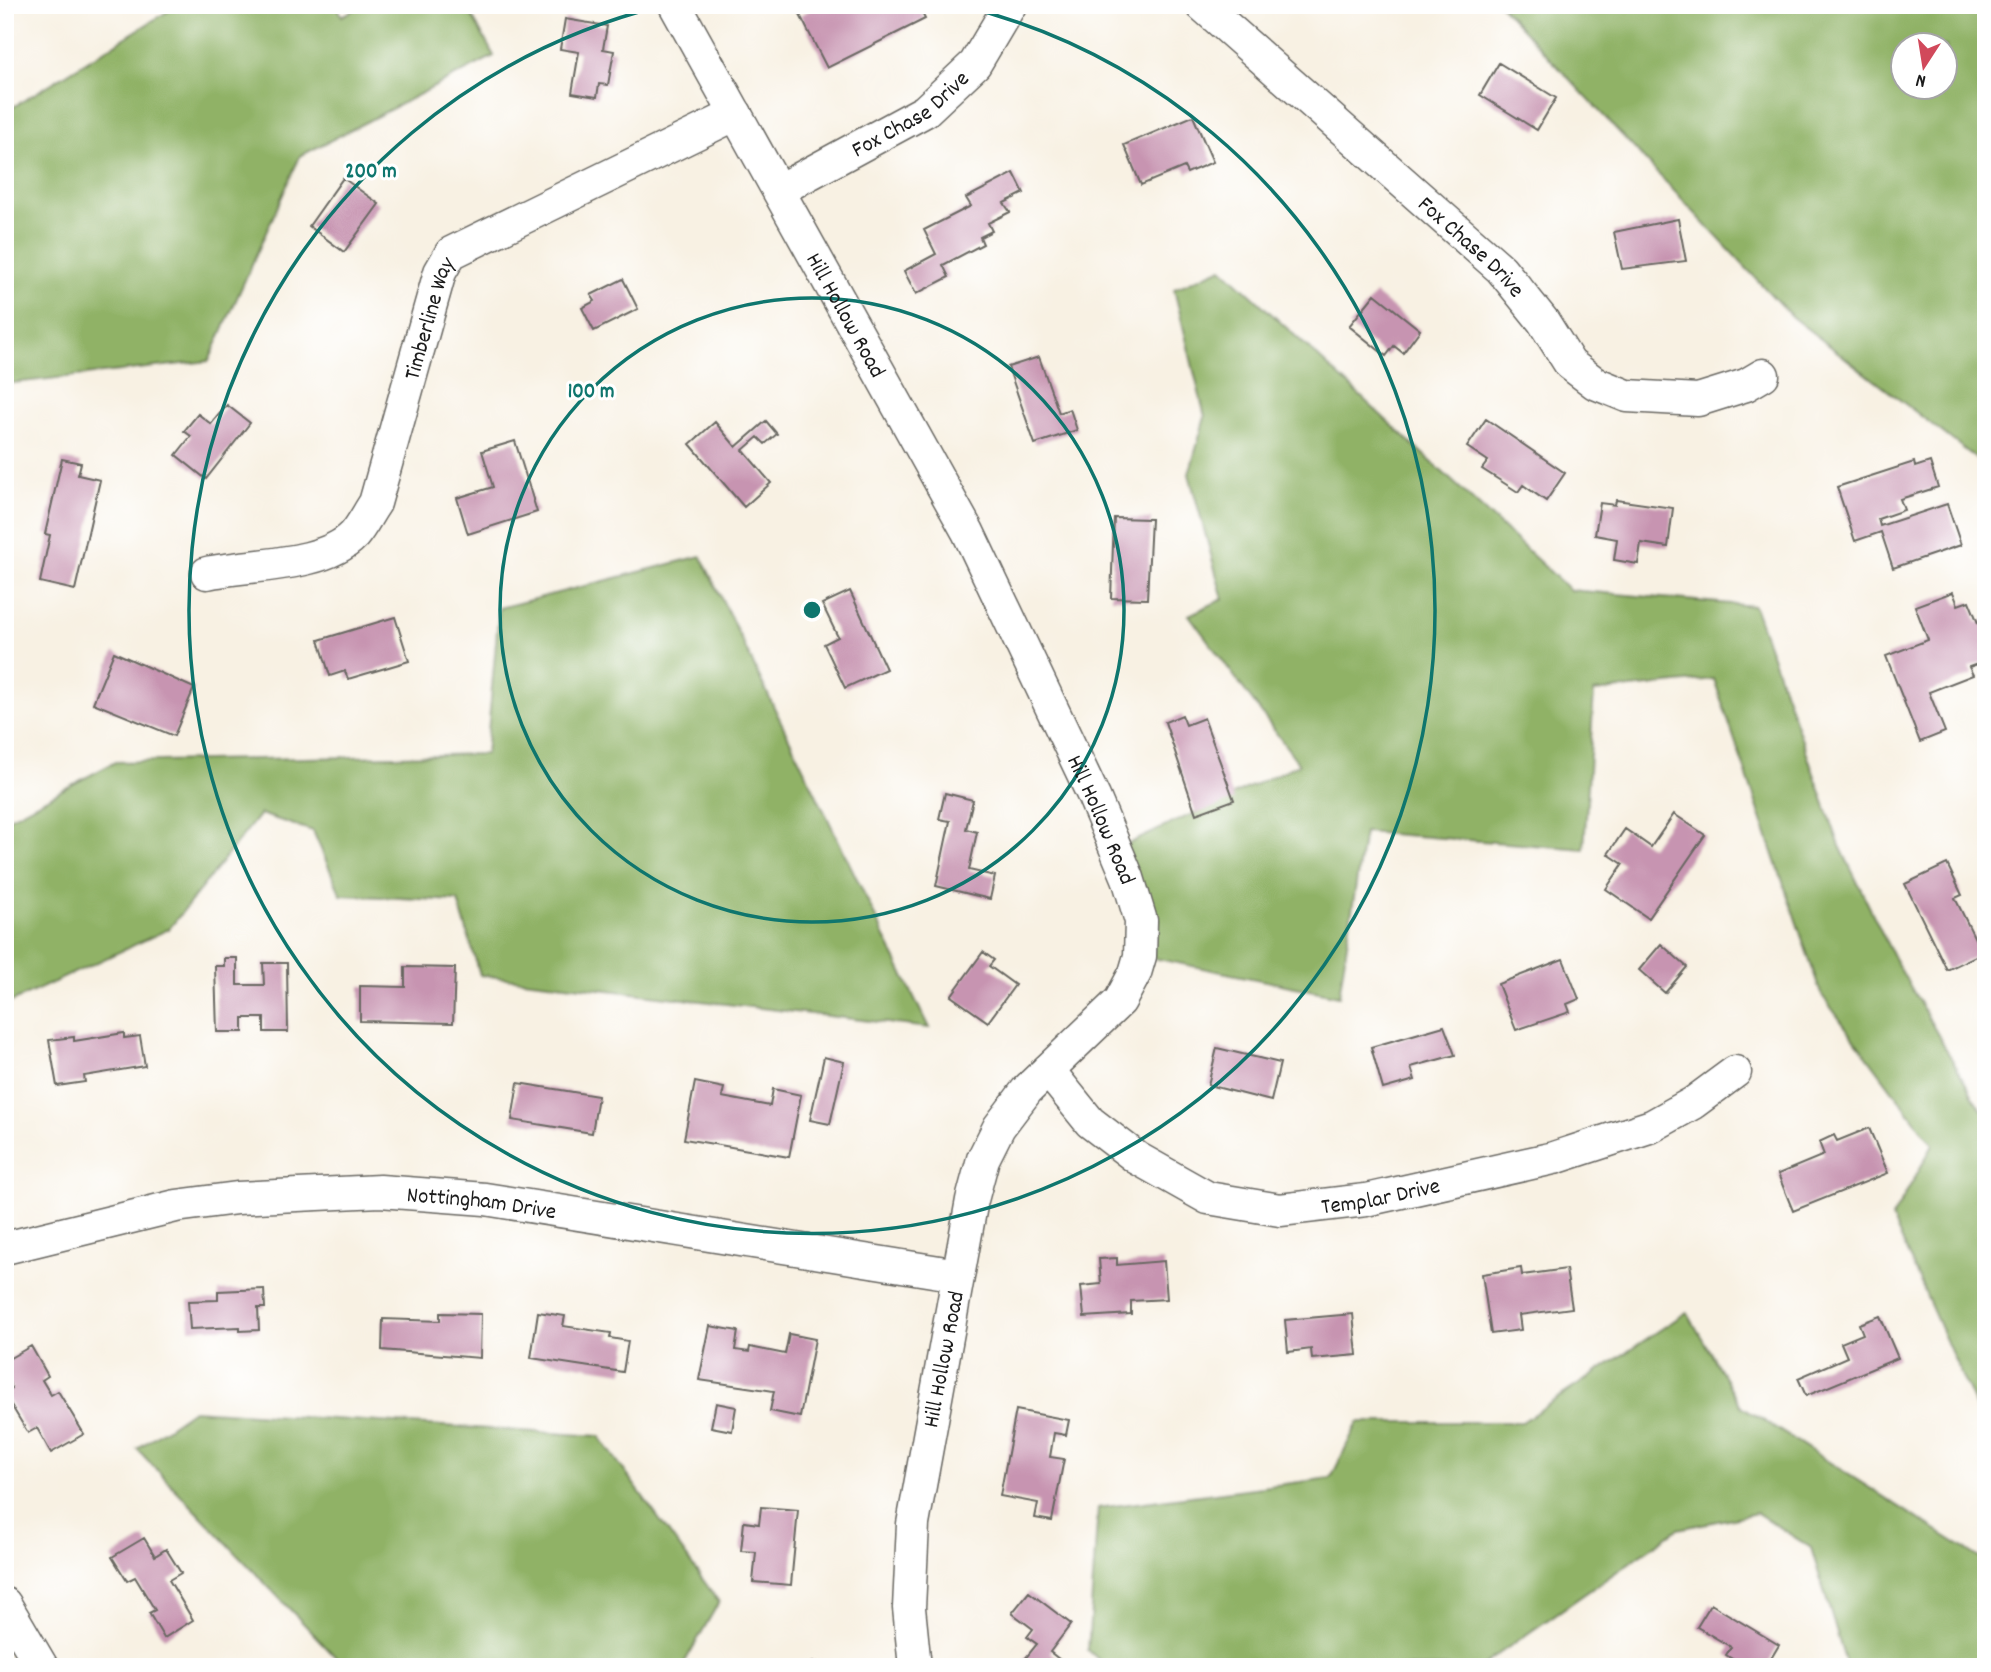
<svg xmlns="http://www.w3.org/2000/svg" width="1991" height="1672" font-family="Dekko,sans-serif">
<rect width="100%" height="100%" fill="#fff"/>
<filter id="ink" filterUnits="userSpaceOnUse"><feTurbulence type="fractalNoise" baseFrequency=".0143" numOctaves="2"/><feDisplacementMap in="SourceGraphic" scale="14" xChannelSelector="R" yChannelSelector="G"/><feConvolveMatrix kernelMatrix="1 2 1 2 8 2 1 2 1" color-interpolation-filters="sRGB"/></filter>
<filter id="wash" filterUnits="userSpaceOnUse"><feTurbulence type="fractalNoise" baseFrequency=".00686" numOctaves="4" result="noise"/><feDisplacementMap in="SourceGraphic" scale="28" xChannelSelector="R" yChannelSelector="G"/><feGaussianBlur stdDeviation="1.57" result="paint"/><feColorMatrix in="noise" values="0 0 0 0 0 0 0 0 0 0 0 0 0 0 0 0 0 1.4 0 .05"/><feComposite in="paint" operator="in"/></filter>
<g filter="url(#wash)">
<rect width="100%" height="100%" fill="#f8f1e3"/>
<path fill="#90b266" stroke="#566741" stroke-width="2" fill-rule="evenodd" d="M 178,5 L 337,5 L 342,16 L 363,5 L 466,5 L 494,56 L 300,156 L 209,361 L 5,384 L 5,112 Z
M 1500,5 L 1986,5 L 1986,466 L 1792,317 ZM 1904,46 L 1946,46 L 1946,88 L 1904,88 Z
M 1222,268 L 1570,590 L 1754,606 L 1840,846 L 1894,958 L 1981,1110 L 1986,1111 L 1986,1431 L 1892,1218 L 1933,1145 L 1821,994 L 1714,679 L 1594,692 L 1584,849 L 1364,832 L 1339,996 L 1138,955 L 1117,849 L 1299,764 L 1189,615 L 1223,599 L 1189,474 L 1205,417 L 1174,289 Z
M 701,556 L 929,1028 L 480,975 L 458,901 L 341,895 L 313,831 L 260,814 L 169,929 L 5,1005 L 5,820 L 115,762 L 486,754 L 499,608 Z
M 1687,1312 L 1741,1406 L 1986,1562 L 1986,1667 L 1847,1667 L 1811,1548 L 1757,1513 L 1678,1529 L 1480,1667 L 1107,1667 L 1088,1650 L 1098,1508 L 1331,1478 L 1358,1422 L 1522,1422 Z
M 193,1410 L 599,1436 L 719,1602 L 682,1667 L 345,1667 L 137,1449 Z"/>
<g id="blocks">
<path fill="#c794b1" d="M 5,5 L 22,5 L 5,14 Z
M 819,5 L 918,5 L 925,19 L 827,68 L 800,15 Z
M 565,19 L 607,26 L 603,49 L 614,51 L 608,85 L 599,84 L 597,97 L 572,93 L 579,52 L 560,49 Z
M 1499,63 L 1556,98 L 1537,130 L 1480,95 Z
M 1193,116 L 1213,162 L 1187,173 L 1184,167 L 1141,185 L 1124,145 Z
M 1014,173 L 1024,193 L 1004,203 L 1010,212 L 988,223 L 992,231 L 980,237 L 983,244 L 943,265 L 949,277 L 916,294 L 904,271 L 936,254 L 924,230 L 971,206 L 966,198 Z
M 343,178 L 379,204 L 344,252 L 309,226 Z
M 1678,219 L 1686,261 L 1622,269 L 1614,232 Z
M 623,279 L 638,309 L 594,331 L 582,308 L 595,301 L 591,295 Z
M 1375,294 L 1420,330 L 1403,353 L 1394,346 L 1386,356 L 1349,326 Z
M 1039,357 L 1059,413 L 1070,409 L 1077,430 L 1035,444 L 1008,367 Z
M 227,405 L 250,423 L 206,479 L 176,455 L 191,436 L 184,431 L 198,414 L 211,424 Z
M 1486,419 L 1565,473 L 1546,501 L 1523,485 L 1518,492 L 1482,469 L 1488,461 L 1467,447 Z
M 766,421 L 777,434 L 765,444 L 758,437 L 743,450 L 771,483 L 744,507 L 690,444 L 715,422 L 736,447 Z
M 515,441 L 537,512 L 468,534 L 457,498 L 493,487 L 482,451 Z
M 62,459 L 81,463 L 78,475 L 100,480 L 75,590 L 40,582 L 50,535 L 45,534 Z
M 1914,462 L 1915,467 L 1930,462 L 1938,487 L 1900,499 L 1904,510 L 1878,519 L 1880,526 L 1947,504 L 1961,545 L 1893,568 L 1881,532 L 1855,541 L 1837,487 Z
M 1616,500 L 1673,508 L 1668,547 L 1641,543 L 1638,564 L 1614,560 L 1617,539 L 1595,535 L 1600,503 L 1615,505 Z
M 1114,518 L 1151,519 L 1147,599 L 1111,598 Z
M 850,591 L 886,669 L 845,688 L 824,644 L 838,637 L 822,604 Z
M 1953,592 L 1958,605 L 1969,601 L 1978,623 L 1986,619 L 1986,661 L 1969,667 L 1973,675 L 1929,692 L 1945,732 L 1920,742 L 1886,656 L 1928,640 L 1915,606 Z
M 395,617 L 409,661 L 348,679 L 345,671 L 330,676 L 319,640 Z
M 114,652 L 194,688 L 174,736 L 93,703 Z
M 1182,715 L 1186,725 L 1204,718 L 1234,800 L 1196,814 L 1165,722 Z
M 945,793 L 973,800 L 966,829 L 977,832 L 969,870 L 995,876 L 990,899 L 936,886 L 950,821 L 939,819 Z
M 1674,814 L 1705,835 L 1648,918 L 1606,889 L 1623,864 L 1608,854 L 1625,829 L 1651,847 Z
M 1947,864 L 1962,895 L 1955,898 L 1982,953 L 1947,970 L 1905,884 Z
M 1661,944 L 1687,967 L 1665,993 L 1639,970 Z
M 983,952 L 994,960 L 989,966 L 1015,985 L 988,1022 L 951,996 Z
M 224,958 L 237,958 L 237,985 L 264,985 L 263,963 L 287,963 L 288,1032 L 264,1032 L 264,1018 L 243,1018 L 243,1032 L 217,1032 L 215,966 L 224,966 Z
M 1563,959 L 1579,999 L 1567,1004 L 1570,1012 L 1516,1030 L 1498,984 Z
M 405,967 L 455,968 L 453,1023 L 360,1021 L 360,986 L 405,987 Z
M 1444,1026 L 1455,1055 L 1411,1067 L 1415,1080 L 1383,1089 L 1371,1047 Z
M 124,1033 L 124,1038 L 140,1036 L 145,1066 L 84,1076 L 85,1082 L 57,1086 L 49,1040 L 74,1037 L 74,1041 Z
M 1217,1048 L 1280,1063 L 1271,1101 L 1208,1085 Z
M 824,1057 L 844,1062 L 830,1124 L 810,1120 Z
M 695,1082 L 724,1088 L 722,1097 L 770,1106 L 773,1089 L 801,1095 L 789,1157 L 684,1139 Z
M 518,1083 L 598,1096 L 592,1133 L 512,1120 Z
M 1869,1128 L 1888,1173 L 1793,1211 L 1778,1174 L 1824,1155 L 1819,1142 L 1834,1135 L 1837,1141 Z
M 1117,1258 L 1117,1265 L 1164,1261 L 1167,1299 L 1131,1301 L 1131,1314 L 1084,1317 L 1081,1286 L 1101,1284 L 1099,1259 Z
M 1521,1268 L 1522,1275 L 1566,1269 L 1572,1308 L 1519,1315 L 1521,1330 L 1491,1334 L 1482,1274 Z
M 264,1289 L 265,1308 L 258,1308 L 259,1330 L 240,1331 L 240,1327 L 190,1329 L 188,1301 L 218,1300 L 218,1291 Z
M 538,1312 L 565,1316 L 563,1326 L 611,1333 L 610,1338 L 628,1341 L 623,1372 L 531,1358 Z
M 440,1313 L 481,1314 L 480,1358 L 382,1350 L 383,1319 L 440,1321 Z
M 1353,1314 L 1357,1355 L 1312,1359 L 1311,1349 L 1288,1352 L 1285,1320 Z
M 1880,1316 L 1898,1358 L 1806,1396 L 1798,1378 L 1847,1357 L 1841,1343 L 1863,1334 L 1859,1324 Z
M 710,1326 L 738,1331 L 735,1350 L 749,1352 L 750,1347 L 785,1354 L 789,1334 L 815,1339 L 800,1417 L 770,1411 L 774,1391 L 699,1380 Z
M 31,1346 L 48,1376 L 42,1380 L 51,1395 L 58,1391 L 84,1434 L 51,1453 L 37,1428 L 28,1433 L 5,1395 L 12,1388 L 5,1375 L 5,1361 Z
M 716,1403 L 736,1407 L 732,1431 L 711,1427 Z
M 1016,1410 L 1069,1420 L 1066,1435 L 1054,1433 L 1050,1457 L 1064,1459 L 1052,1521 L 1035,1518 L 1038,1503 L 1000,1496 Z
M 761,1507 L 798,1510 L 791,1585 L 753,1582 L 756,1552 L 741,1551 L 744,1522 L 759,1524 Z
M 144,1538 L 155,1556 L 166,1549 L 181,1573 L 169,1580 L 193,1620 L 164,1638 L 149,1613 L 155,1610 L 135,1577 L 127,1581 L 112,1557 Z
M 1029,1592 L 1071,1624 L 1050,1652 L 1064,1663 L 1061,1667 L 1020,1665 L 1037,1644 L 1027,1637 L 1033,1629 L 1012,1613 Z
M 1711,1604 L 1779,1645 L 1766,1667 L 1745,1667 L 1726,1655 L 1731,1647 L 1697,1627 Z
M 817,1662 L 818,1667 L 797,1667 L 797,1665 Z"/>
</g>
</g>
<g filter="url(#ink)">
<use href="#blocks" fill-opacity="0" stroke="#696762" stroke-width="2"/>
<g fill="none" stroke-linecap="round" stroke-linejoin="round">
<g stroke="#696762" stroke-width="35">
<g id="minor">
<path id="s1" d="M 675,5 L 968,532 L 1094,797 L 1128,878 L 1141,921 L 1140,956 L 1135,973 L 1120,1001 L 1027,1090 L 999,1127 L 983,1159 L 972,1200 L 913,1524 L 909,1608 L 915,1667"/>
<path id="s2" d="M 1202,5 L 1501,269 L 1543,321 L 1570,364 L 1595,383 L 1627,396 L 1698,400 L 1746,385 L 1763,375"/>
<path id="s3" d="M 779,190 L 925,111 L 975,64 L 1010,5"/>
<path id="s4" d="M 207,573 C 249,564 324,567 354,535 C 362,526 368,513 375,503 L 440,272 L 451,253 L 736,114"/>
<path id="s5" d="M 1048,1070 L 1090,1122 L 1137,1158 L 1208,1198 L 1280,1210 L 1366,1200 L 1554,1158 L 1652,1126 L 1693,1103 L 1735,1072"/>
<path id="s6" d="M 5,1248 L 176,1206 L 237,1198 L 380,1191 L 485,1199 L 958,1275"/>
<path d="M 5,1604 L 42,1667"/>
</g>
</g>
<use href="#minor" stroke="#fff" stroke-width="32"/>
</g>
</g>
<g fill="none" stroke="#0f766e" stroke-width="3.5">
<circle cx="812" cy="610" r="312"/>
<path d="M963 6A623 623 0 1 1 661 6"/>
</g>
<g text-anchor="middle" stroke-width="6" stroke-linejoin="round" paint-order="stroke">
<g font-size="23" fill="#1c1c1c" stroke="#fff">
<text dy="8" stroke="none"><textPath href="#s3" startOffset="152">Fox Chase Drive</textPath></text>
<text dy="8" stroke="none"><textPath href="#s2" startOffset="362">Fox Chase Drive</textPath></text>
<text dy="8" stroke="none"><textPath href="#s1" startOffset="354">Hill Hollow Road</textPath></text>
<text dy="8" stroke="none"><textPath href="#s4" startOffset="385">Timberline Way</textPath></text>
<text dy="8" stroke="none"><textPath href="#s1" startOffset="920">Hill Hollow Road</textPath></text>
<text dy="8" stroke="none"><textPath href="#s5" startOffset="382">Templar Drive</textPath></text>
<text dy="8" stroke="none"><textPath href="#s6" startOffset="483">Nottingham Drive</textPath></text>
<text transform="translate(942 1359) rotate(-79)" y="8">Hill Hollow Road</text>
</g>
</g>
<circle cx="812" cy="610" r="10" fill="#0f766e" stroke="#fff" stroke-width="3.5"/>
<g font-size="21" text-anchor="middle" font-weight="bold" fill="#0f766e" stroke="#fff" stroke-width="6" stroke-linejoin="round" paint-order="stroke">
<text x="371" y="177">200 m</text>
<text x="591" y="397">100 m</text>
</g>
<rect width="1991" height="1672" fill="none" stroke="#fff" stroke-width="28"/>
<g transform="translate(1924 66) rotate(192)"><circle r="33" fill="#ffffff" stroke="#a4a4a4" stroke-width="2"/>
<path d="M0-5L12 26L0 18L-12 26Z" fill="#d1495b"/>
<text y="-10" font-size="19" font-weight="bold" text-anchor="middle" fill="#1c1c1c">N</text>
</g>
</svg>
